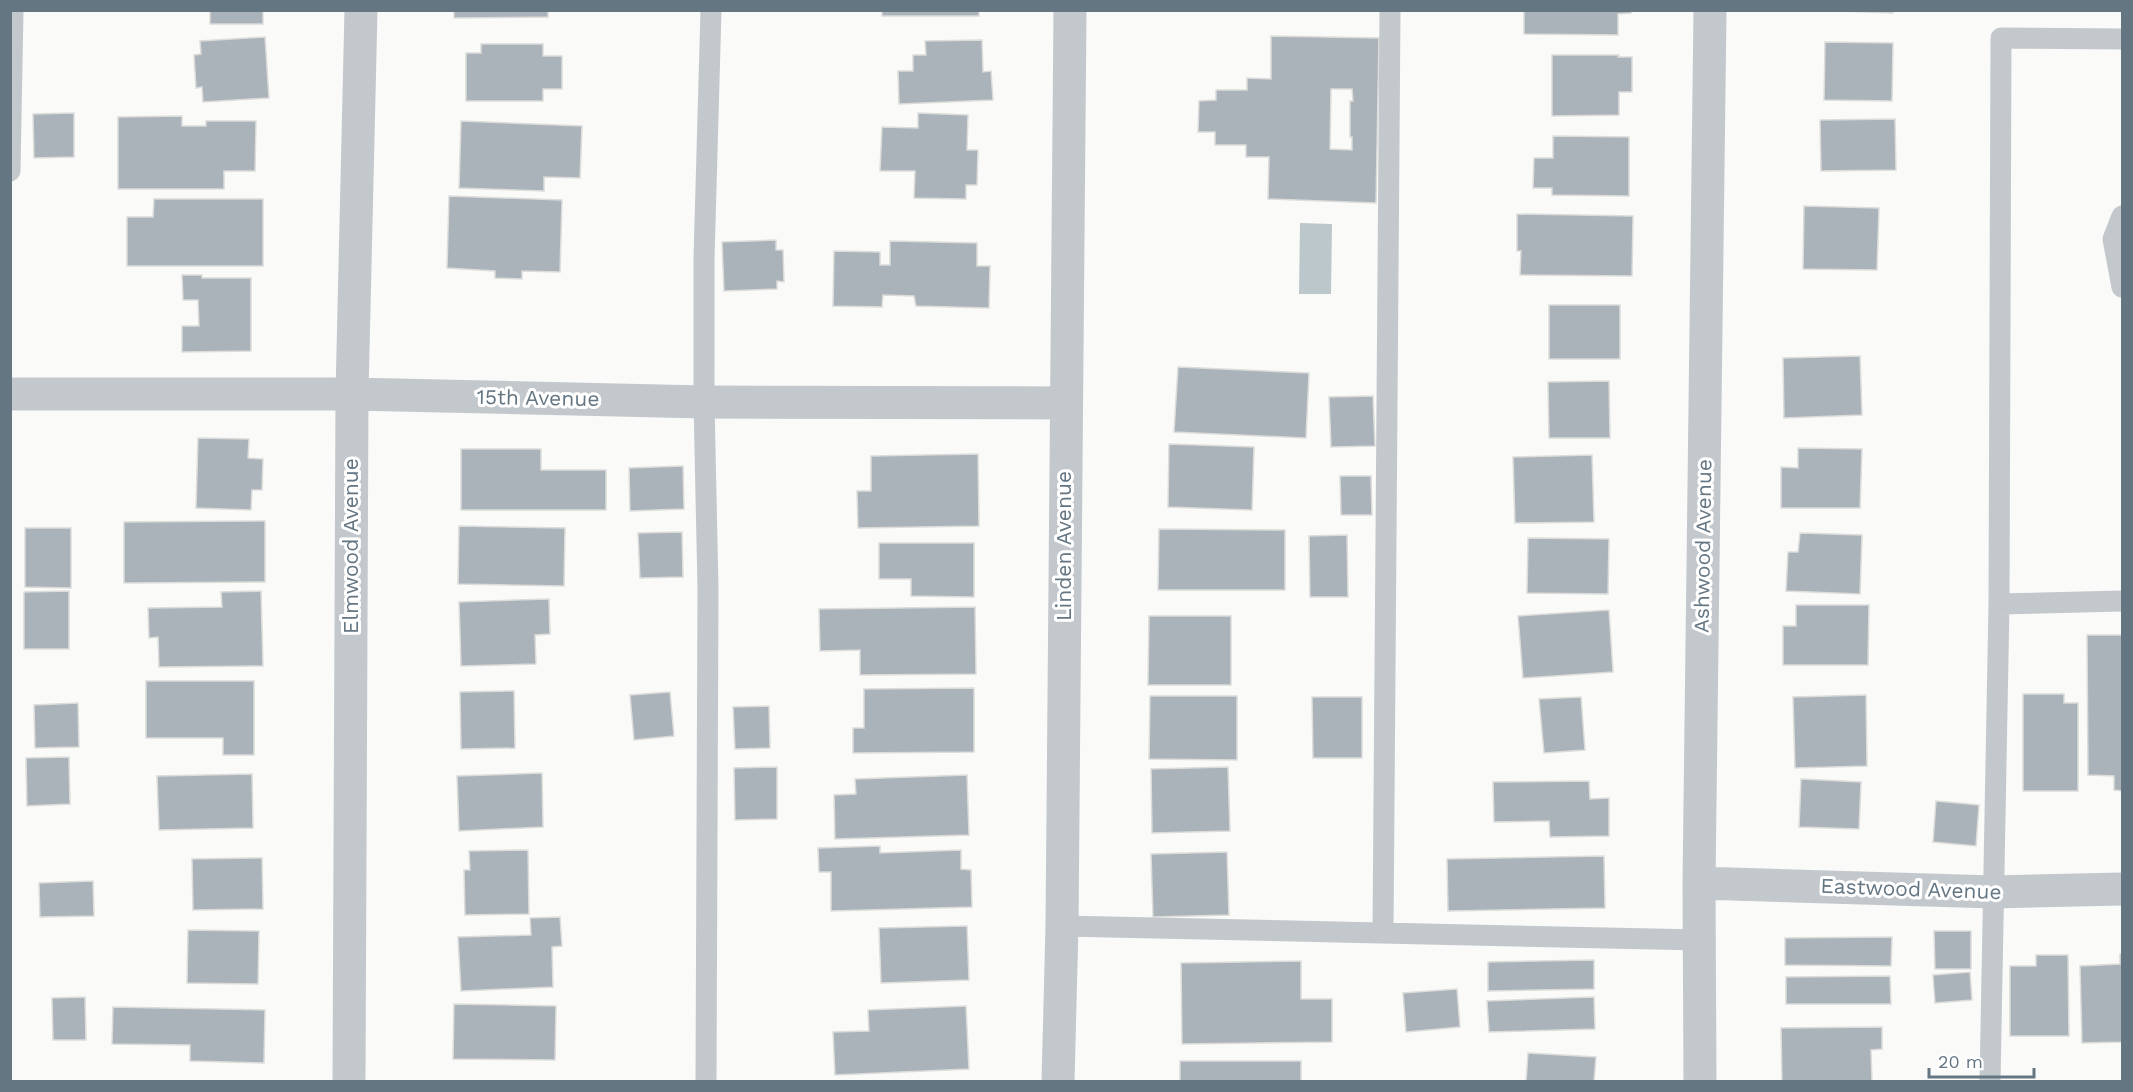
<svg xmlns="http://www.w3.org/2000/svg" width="2133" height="1092" font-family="'Work Sans',sans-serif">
<rect width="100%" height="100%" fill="#fafaf8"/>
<path fill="#bbc7cb" d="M 1300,223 L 1332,224 L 1331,294 L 1299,294 Z"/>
<path fill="#aab3b9" stroke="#dcdcda" stroke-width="1.5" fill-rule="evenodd" d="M 210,10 L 263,10 L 263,24 L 210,24 Z
M 454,10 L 548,10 L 548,17 L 454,18 Z
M 882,10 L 979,10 L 979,16 L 882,16 Z
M 1524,10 L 1631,10 L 1631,13 L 1618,14 L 1618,35 L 1524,34 Z
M 1812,10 L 1893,10 L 1893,13 Z
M 1271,36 L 1379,38 L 1376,203 L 1268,199 L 1269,157 L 1246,157 L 1246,145 L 1215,145 L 1215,132 L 1198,132 L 1199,101 L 1216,100 L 1216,90 L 1247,90 L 1247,78 L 1271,79 ZM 1331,89 L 1352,89 L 1353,101 L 1350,101 L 1350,137 L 1352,137 L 1352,150 L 1330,149 Z
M 265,37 L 269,98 L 203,102 L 202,87 L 196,88 L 194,55 L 201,54 L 200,41 Z
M 982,40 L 983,72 L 991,71 L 993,100 L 899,104 L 898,71 L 913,71 L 913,55 L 926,55 L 925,41 Z
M 1825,42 L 1893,43 L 1892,101 L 1824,100 Z
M 481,44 L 543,44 L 543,56 L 562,56 L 562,89 L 543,89 L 543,101 L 466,101 L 466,53 L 481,53 Z
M 1552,55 L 1619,55 L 1618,57 L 1632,57 L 1632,92 L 1619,92 L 1619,115 L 1552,116 Z
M 74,113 L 74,157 L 34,158 L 33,114 Z
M 918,113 L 968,115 L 967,150 L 978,150 L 977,185 L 966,185 L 966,199 L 914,198 L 915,171 L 880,171 L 882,127 L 918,128 Z
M 182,116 L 182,126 L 206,126 L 206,121 L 256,121 L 255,171 L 224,171 L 224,189 L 118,189 L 118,117 Z
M 1895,119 L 1896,170 L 1821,171 L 1820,120 Z
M 461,121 L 582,126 L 580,178 L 544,177 L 544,191 L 459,188 Z
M 1553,136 L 1629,137 L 1629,196 L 1552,195 L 1552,188 L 1533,188 L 1534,158 L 1553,158 Z
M 449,196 L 562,200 L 560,272 L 522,271 L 522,279 L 495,278 L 495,271 L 447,268 Z
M 154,199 L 263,199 L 263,266 L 127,266 L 127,217 L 153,217 Z
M 1804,206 L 1879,208 L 1877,270 L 1803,269 Z
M 1517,214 L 1633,216 L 1632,276 L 1520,275 L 1521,251 L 1517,251 Z
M 776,240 L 776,250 L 783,250 L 784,282 L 777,281 L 777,289 L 724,291 L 722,242 Z
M 890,241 L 977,243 L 977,266 L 990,266 L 989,308 L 916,306 L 914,296 L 883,295 L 882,307 L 833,306 L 834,251 L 880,252 L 880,265 L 890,265 Z
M 182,275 L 202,275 L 202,278 L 251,278 L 251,351 L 182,352 L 182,326 L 199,326 L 198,300 L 183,300 Z
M 1549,305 L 1620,305 L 1620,359 L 1549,359 Z
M 1860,356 L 1862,415 L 1784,418 L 1783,358 Z
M 1178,367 L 1309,373 L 1306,438 L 1174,432 Z
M 1609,381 L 1610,438 L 1549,438 L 1548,382 Z
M 1373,396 L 1375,446 L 1331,447 L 1329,397 Z
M 198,438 L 249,439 L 248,458 L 263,459 L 262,490 L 252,490 L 251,510 L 196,508 Z
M 1169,444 L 1254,447 L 1252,510 L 1168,507 Z
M 1798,448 L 1862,449 L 1860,508 L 1781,508 L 1781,467 L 1798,468 Z
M 461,449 L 541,449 L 541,470 L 606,470 L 606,510 L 461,510 Z
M 978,454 L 979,526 L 858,528 L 857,491 L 871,491 L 871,456 Z
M 1592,455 L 1594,522 L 1515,523 L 1513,457 Z
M 683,466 L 684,509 L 630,511 L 629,468 Z
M 1340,476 L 1371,476 L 1372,515 L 1341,515 Z
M 265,521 L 265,582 L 124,583 L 124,522 Z
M 459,526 L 565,528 L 564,586 L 458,584 Z
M 25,528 L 71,528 L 71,588 L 25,587 Z
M 1159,529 L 1285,530 L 1285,590 L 1158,590 Z
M 682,532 L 683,577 L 640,578 L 638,533 Z
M 1800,533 L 1862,535 L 1860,594 L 1786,591 L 1788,552 L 1798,552 Z
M 1347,535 L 1348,597 L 1310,597 L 1309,536 Z
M 1528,538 L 1609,539 L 1608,594 L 1527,593 Z
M 879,543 L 974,543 L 974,597 L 911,596 L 911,579 L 879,579 Z
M 69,591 L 69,649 L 24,649 L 24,592 Z
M 261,591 L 263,666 L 159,667 L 158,637 L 149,638 L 148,608 L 222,607 L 221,592 Z
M 549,599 L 550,634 L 535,635 L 536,664 L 461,666 L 459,602 Z
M 1796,605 L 1869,605 L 1868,665 L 1783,665 L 1783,626 L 1796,626 Z
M 975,607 L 976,674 L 860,675 L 860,650 L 820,651 L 819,609 Z
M 1609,610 L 1613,672 L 1523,678 L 1518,616 Z
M 1149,616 L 1231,616 L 1231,685 L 1148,685 Z
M 2087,635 L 2122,635 L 2122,791 L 2114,790 L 2114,776 L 2088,775 Z
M 146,681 L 254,681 L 254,755 L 223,755 L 223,738 L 146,738 Z
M 974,688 L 974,752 L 853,753 L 853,728 L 864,728 L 864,689 Z
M 514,691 L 515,748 L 461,749 L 460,692 Z
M 670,692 L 674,736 L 634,740 L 630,695 Z
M 2023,694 L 2064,694 L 2064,703 L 2078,703 L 2078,791 L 2023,791 Z
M 1866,695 L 1867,766 L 1795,768 L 1793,697 Z
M 1150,696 L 1237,696 L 1237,760 L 1149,759 Z
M 1312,697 L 1362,697 L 1362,758 L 1313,758 Z
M 1581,697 L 1585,750 L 1544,753 L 1539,699 Z
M 78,703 L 79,747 L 35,748 L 34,705 Z
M 769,706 L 770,748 L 735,749 L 733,707 Z
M 69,757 L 70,804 L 27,806 L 26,758 Z
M 777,767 L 777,819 L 735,820 L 734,768 Z
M 1228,767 L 1230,831 L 1152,833 L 1151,769 Z
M 542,773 L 543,827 L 459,831 L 457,776 Z
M 252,774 L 253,828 L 159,830 L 157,776 Z
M 967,775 L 969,835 L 835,839 L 834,795 L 856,794 L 855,779 Z
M 1801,779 L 1861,782 L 1859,829 L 1799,827 Z
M 1589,781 L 1590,799 L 1609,798 L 1609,836 L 1550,837 L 1549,821 L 1494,822 L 1493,782 Z
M 1936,801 L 1979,805 L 1976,846 L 1933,842 Z
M 880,846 L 880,853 L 961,850 L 961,869 L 971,870 L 972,907 L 831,911 L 831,872 L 819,872 L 818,848 Z
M 528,850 L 529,914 L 465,915 L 464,870 L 470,870 L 469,851 Z
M 1227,852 L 1229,915 L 1153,917 L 1151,854 Z
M 1604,856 L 1605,908 L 1448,911 L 1447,859 Z
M 262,858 L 263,909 L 193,910 L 192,859 Z
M 93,881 L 94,916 L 40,917 L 39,883 Z
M 560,917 L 562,946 L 552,947 L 553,987 L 461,991 L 458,937 L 531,935 L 530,918 Z
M 967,926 L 969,980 L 881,983 L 879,928 Z
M 188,930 L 259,931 L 258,984 L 187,983 Z
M 1934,931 L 1971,931 L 1971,969 L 1935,969 Z
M 1892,937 L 1891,966 L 1785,965 L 1785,938 Z
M 2120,954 L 2122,954 L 2122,1042 L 2082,1043 L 2080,966 L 2120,964 Z
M 2036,955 L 2068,955 L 2069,1036 L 2010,1036 L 2010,966 L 2036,966 Z
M 1594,960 L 1594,989 L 1488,991 L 1488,962 Z
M 1301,961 L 1301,999 L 1332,999 L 1332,1042 L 1182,1044 L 1181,963 Z
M 1970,972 L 1972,1000 L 1935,1003 L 1933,975 Z
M 1890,976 L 1891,1004 L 1786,1004 L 1786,977 Z
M 1457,989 L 1460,1027 L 1406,1032 L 1403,993 Z
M 85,997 L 86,1040 L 53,1040 L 52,998 Z
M 1594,997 L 1595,1029 L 1489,1032 L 1487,1001 Z
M 454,1004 L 556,1006 L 555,1060 L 453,1059 Z
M 966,1006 L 969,1069 L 835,1075 L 833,1032 L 869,1031 L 868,1010 Z
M 113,1007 L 265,1010 L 264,1063 L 190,1061 L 190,1045 L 112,1044 Z
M 1882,1027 L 1882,1049 L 1871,1050 L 1872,1082 L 1782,1082 L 1781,1028 Z
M 1528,1053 L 1596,1057 L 1594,1082 L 1526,1082 Z
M 1180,1061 L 1301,1061 L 1301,1082 L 1180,1082 Z"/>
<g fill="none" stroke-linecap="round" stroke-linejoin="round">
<path stroke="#c3c8cc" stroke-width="21" d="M 10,171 L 13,10
M 2122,216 L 2113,239 L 2122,287
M 1999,604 L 2122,601
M 1062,926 L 1700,940
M 1383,933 L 1390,10
M 706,1082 L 708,589 L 704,402 L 704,259 L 711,10
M 1990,1082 L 1999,604 L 2001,38 L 2122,39"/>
<path stroke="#c3c8cc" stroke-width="33" d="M 10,394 L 352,394 L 704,402 L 1065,403
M 1699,883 L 1994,892 L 2122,889
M 349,1082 L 352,394 L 361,10
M 1058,1082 L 1062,926 L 1070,10
M 1700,1082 L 1699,883 L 1710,10"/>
</g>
<g text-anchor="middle" stroke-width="6" stroke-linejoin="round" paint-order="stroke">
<g font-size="21" fill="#657683" stroke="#fff">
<text transform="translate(538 398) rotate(1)" y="7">15th Avenue</text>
<text transform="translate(351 546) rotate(-90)" y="7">Elmwood Avenue</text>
<text transform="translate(1064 546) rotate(-90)" y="7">Linden Avenue</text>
<text transform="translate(1703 546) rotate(-89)" y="7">Ashwood Avenue</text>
<text transform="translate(1911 889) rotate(2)" y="7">Eastwood Avenue</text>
</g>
</g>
<rect width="2133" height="1092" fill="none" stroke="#657683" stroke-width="24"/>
<path d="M1929 1068v9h105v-9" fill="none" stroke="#657683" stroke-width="3"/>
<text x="1938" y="1068" font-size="18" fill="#657683" stroke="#ffffff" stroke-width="4.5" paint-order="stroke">20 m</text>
</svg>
